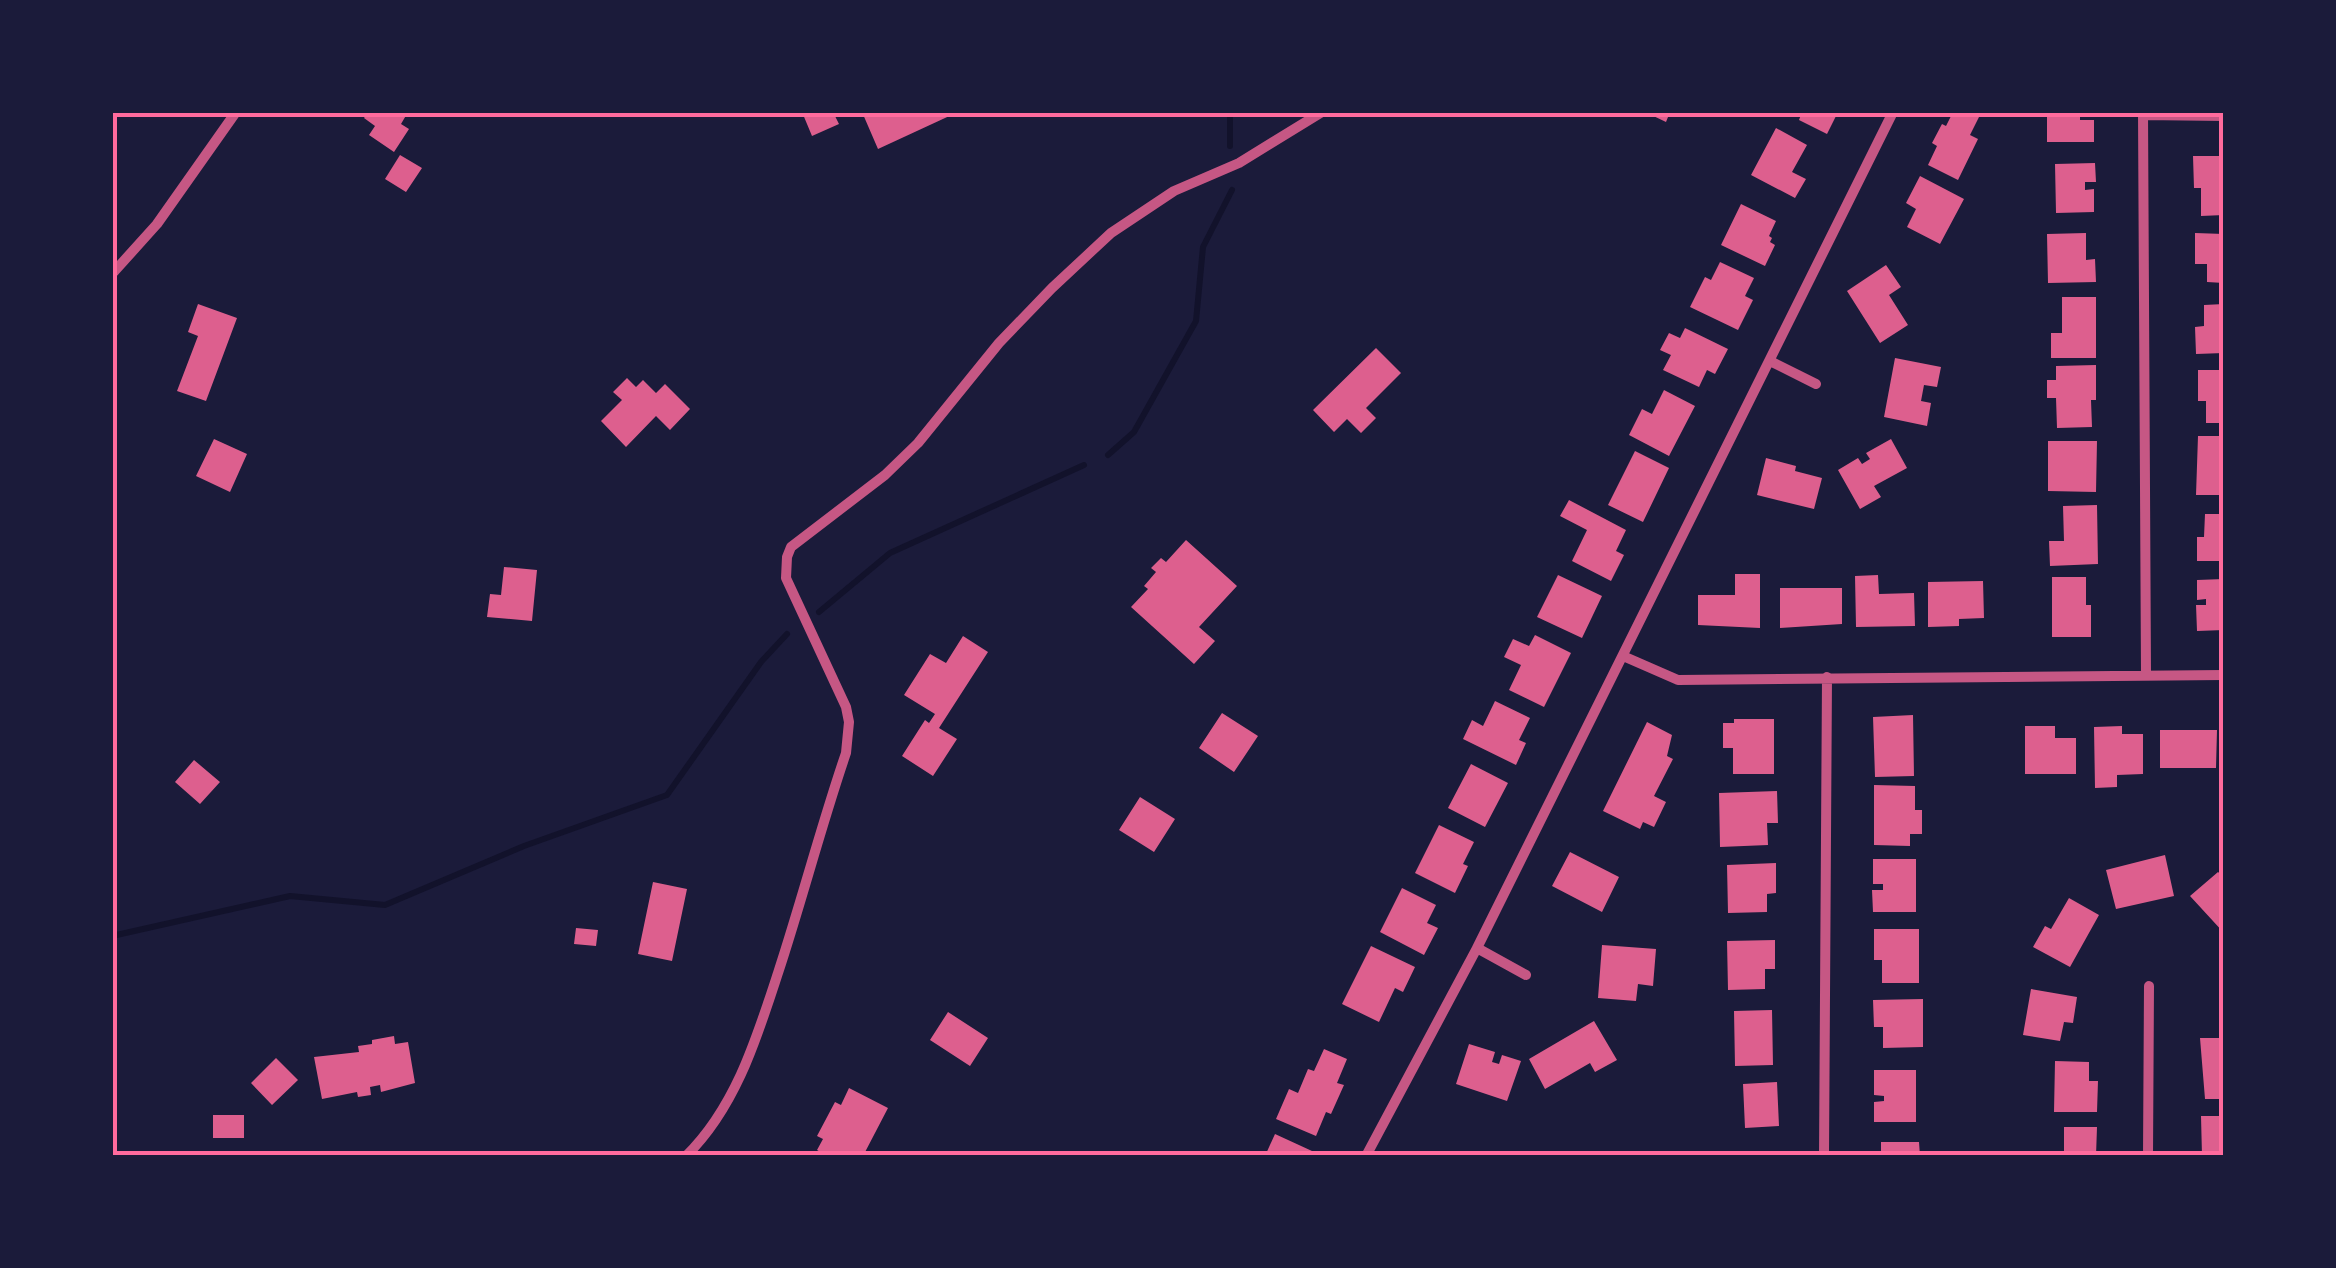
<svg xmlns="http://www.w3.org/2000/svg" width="2336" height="1268" font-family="'Sofia Sans Condensed',sans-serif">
<rect width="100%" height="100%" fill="#1b1b3a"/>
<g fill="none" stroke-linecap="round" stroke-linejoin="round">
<path stroke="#12122b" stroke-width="6" d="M 1230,146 L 1230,112
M 1108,455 L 1134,432 L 1196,321 L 1203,247 L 1232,190
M 819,612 L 890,553 L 1084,465
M 112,936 L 290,896 L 385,905 L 524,846 L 667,795 L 761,662 L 787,634"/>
</g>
<path fill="#dd5f8e" d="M 368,112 L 408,112 L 401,124 L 409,129 L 394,152 L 369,135 L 375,126 L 364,118 Z
M 802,112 L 833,112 L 839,124 L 812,136 Z
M 862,112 L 958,112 L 878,149 Z
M 1645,112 L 1670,112 L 1666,122 Z
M 1802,112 L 1838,112 L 1827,134 L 1799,120 Z
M 1953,112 L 1980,115 L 1970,135 L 1978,139 L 1958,180 L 1928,165 L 1937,146 L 1932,143 L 1942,124 L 1946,126 Z
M 2047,112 L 2080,112 L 2080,120 L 2094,120 L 2094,142 L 2047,142 Z
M 1776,128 L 1807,145 L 1792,172 L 1806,179 L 1795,198 L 1751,175 Z
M 400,155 L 422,168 L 406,192 L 385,179 Z
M 2193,156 L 2224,156 L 2224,215 L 2201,216 L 2201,188 L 2194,188 Z
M 2095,163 L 2096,182 L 2085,182 L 2085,190 L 2094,189 L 2094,212 L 2056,213 L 2055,164 Z
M 1920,176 L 1964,199 L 1940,244 L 1907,227 L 1916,209 L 1906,203 Z
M 1741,204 L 1776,221 L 1769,236 L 1772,238 L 1770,242 L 1775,245 L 1765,266 L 1721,245 Z
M 2086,233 L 2086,260 L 2095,259 L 2096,282 L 2048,283 L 2047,234 Z
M 2195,233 L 2224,234 L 2224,283 L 2207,282 L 2207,264 L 2195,264 Z
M 1720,262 L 1754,278 L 1745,296 L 1753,300 L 1738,330 L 1690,307 L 1705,277 L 1711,280 Z
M 1886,265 L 1901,287 L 1889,295 L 1908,325 L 1880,343 L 1847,291 Z
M 2062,297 L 2096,297 L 2096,358 L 2051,358 L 2051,333 L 2062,333 Z
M 198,304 L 237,318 L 206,401 L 177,391 L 198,336 L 188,332 Z
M 2224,304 L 2224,353 L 2196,354 L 2195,327 L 2204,326 L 2204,305 Z
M 1685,328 L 1728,349 L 1715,374 L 1707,370 L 1699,387 L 1663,370 L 1671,355 L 1660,350 L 1669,333 L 1680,338 Z
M 1376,348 L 1401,373 L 1366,408 L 1376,418 L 1361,433 L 1347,419 L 1334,432 L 1313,410 Z
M 1895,358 L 1941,367 L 1937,387 L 1924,385 L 1921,401 L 1931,403 L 1927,426 L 1884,417 Z
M 2096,365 L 2096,400 L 2091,400 L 2092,427 L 2057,428 L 2056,398 L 2047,398 L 2047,380 L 2056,380 L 2056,366 Z
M 2198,370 L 2224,370 L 2224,423 L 2206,423 L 2206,401 L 2198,401 Z
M 627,378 L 636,387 L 643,380 L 656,393 L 665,384 L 690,409 L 670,430 L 656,416 L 626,447 L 601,421 L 622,400 L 613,392 Z
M 1664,390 L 1695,406 L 1669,456 L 1629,435 L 1642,409 L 1652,414 Z
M 2198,436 L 2224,436 L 2224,495 L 2196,495 Z
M 214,439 L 247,454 L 230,492 L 196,476 Z
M 1891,439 L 1907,468 L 1874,486 L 1881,497 L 1860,509 L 1838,470 L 1858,458 L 1862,464 L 1870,459 L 1866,453 Z
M 2048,441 L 2097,441 L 2096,492 L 2048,491 Z
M 1635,451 L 1669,468 L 1643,522 L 1608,505 Z
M 1766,458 L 1796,466 L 1795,471 L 1822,478 L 1814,509 L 1757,495 Z
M 1569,500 L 1626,530 L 1616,551 L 1624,555 L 1611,581 L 1572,561 L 1587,530 L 1560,516 Z
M 2097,505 L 2098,564 L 2050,566 L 2049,541 L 2064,541 L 2063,506 Z
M 2205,514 L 2224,514 L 2224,561 L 2197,561 L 2197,537 L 2204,537 Z
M 1186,540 L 1237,586 L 1199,627 L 1215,641 L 1194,664 L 1131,607 L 1148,589 L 1144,586 L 1156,572 L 1151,568 L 1161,558 L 1166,562 Z
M 504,567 L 537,570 L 532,621 L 487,617 L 490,594 L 501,595 Z
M 1735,574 L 1760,574 L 1760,628 L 1698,625 L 1698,595 L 1735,595 Z
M 1558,575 L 1602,596 L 1582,638 L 1537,617 Z
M 1878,575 L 1879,594 L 1914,593 L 1915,626 L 1856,627 L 1855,576 Z
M 2052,577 L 2086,577 L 2086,605 L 2091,605 L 2091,637 L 2052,637 Z
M 2224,579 L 2224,630 L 2197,631 L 2196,605 L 2206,605 L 2206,599 L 2197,600 L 2197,580 Z
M 1983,581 L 1984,618 L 1959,619 L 1959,626 L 1928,627 L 1928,582 Z
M 1780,588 L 1842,588 L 1842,624 L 1780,628 Z
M 1535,635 L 1571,653 L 1544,707 L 1509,690 L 1521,665 L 1504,657 L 1513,639 L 1529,646 Z
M 963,636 L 988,652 L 939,728 L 957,739 L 933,776 L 902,756 L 925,720 L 929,723 L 935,714 L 904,695 L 930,654 L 946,663 Z
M 1495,701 L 1530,718 L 1519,740 L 1526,743 L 1516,765 L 1463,739 L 1472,720 L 1483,726 Z
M 1222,713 L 1258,736 L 1234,772 L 1199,748 Z
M 1913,715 L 1914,776 L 1875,777 L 1873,717 Z
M 1734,719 L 1774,719 L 1774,774 L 1733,774 L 1733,748 L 1723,748 L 1723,723 L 1734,723 Z
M 1647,722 L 1672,735 L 1667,756 L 1673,759 L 1654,796 L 1666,802 L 1654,827 L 1643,822 L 1640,829 L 1603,811 Z
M 2025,726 L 2055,726 L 2055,738 L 2076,738 L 2076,774 L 2025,774 Z
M 2122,726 L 2122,734 L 2143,734 L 2143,774 L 2117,775 L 2117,787 L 2095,788 L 2094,727 Z
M 2160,730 L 2217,730 L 2216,768 L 2160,768 Z
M 194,760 L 220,782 L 200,804 L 175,782 Z
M 1471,764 L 1508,783 L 1485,827 L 1448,808 Z
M 1874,785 L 1915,786 L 1915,810 L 1922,810 L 1922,834 L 1910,834 L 1910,846 L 1874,845 Z
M 1777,791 L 1778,823 L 1767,823 L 1768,845 L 1720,847 L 1719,793 Z
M 1140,797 L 1175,819 L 1154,852 L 1119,830 Z
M 1439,825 L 1474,842 L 1463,864 L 1468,866 L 1455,893 L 1415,873 Z
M 1570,852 L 1619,877 L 1602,912 L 1552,886 Z
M 2165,855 L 2174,896 L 2116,909 L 2106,870 Z
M 1873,859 L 1916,859 L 1916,912 L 1873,912 L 1872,890 L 1883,890 L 1883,884 L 1873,884 Z
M 1776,863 L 1776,893 L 1767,894 L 1767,912 L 1728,913 L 1727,865 Z
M 2218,872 L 2224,877 L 2224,933 L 2190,896 Z
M 653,882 L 687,889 L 672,961 L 638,954 Z
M 1402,888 L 1436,905 L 1427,923 L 1438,928 L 1424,955 L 1380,932 Z
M 2069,898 L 2099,915 L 2070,967 L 2033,947 L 2045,926 L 2051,929 Z
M 576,928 L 598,930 L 596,946 L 574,944 Z
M 1874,929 L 1919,929 L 1919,983 L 1882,983 L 1882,960 L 1874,960 Z
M 1775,940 L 1775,969 L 1765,969 L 1765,989 L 1728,990 L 1727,941 Z
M 1602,945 L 1656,949 L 1653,986 L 1638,984 L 1636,1001 L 1598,998 Z
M 1371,946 L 1415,967 L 1403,992 L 1395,988 L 1379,1022 L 1342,1004 Z
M 2031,989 L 2077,997 L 2073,1023 L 2064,1022 L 2060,1041 L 2023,1035 Z
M 1923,999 L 1923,1047 L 1883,1048 L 1883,1027 L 1874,1027 L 1873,1000 Z
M 1772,1010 L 1773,1065 L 1735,1066 L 1734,1011 Z
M 948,1012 L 988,1038 L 970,1066 L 930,1040 Z
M 1594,1021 L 1617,1060 L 1595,1072 L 1590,1063 L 1545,1089 L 1529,1059 Z
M 394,1036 L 395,1044 L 408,1042 L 415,1083 L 381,1092 L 380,1085 L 370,1087 L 371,1095 L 358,1097 L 357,1092 L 322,1099 L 314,1057 L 359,1052 L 358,1046 L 372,1044 L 372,1040 Z
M 2200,1038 L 2224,1038 L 2224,1099 L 2205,1099 Z
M 1469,1044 L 1495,1052 L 1492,1062 L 1499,1064 L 1502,1055 L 1521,1061 L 1507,1101 L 1456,1084 Z
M 1324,1049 L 1347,1059 L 1337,1083 L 1344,1085 L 1331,1114 L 1326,1112 L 1316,1136 L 1276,1119 L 1289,1089 L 1298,1093 L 1308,1069 L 1314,1071 Z
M 276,1058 L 298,1080 L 272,1105 L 251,1083 Z
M 2055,1061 L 2089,1062 L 2089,1081 L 2098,1081 L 2097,1112 L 2054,1112 Z
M 1874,1070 L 1916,1070 L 1916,1122 L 1874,1122 L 1874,1102 L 1884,1101 L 1884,1096 L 1874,1095 Z
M 1777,1082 L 1779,1126 L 1745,1128 L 1743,1084 Z
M 849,1088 L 888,1108 L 863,1156 L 827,1156 L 817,1150 L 823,1139 L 817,1136 L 835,1102 L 841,1105 Z
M 213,1115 L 244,1115 L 244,1138 L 213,1138 Z
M 2201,1116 L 2224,1116 L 2224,1156 L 2202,1156 Z
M 2064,1127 L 2097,1127 L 2096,1156 L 2064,1156 Z
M 1275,1134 L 1312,1151 L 1310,1156 L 1265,1156 Z
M 1881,1142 L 1919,1142 L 1920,1156 L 1881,1156 Z
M 1728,1151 L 1765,1152 L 1765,1156 L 1728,1156 Z"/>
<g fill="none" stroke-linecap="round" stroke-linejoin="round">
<path stroke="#c65784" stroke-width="10" d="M 2143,112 L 2146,675
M 2143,115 L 2224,116
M 112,274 L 157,224 L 236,112
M 1770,361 L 1816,384
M 1623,656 L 1678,680 L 2224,675
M 1477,948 L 1526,975
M 686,1156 C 736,1107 757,1037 778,973 C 802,900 821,826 846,753 L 849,722 L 846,707 L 786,578 L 787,557 L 791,547 L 885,475 L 918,443 L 999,343 L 1052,288 L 1111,233 L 1174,191 L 1239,163 L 1322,112
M 1366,1156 L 1477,948 L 1893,112
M 1824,1156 L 1827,677
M 2148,1156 L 2149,986"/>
</g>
<rect width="2336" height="1268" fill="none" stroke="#1b1b3a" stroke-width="230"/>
<rect x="115" y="115" width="2106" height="1038" fill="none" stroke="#ff6b9d" stroke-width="4"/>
</svg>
